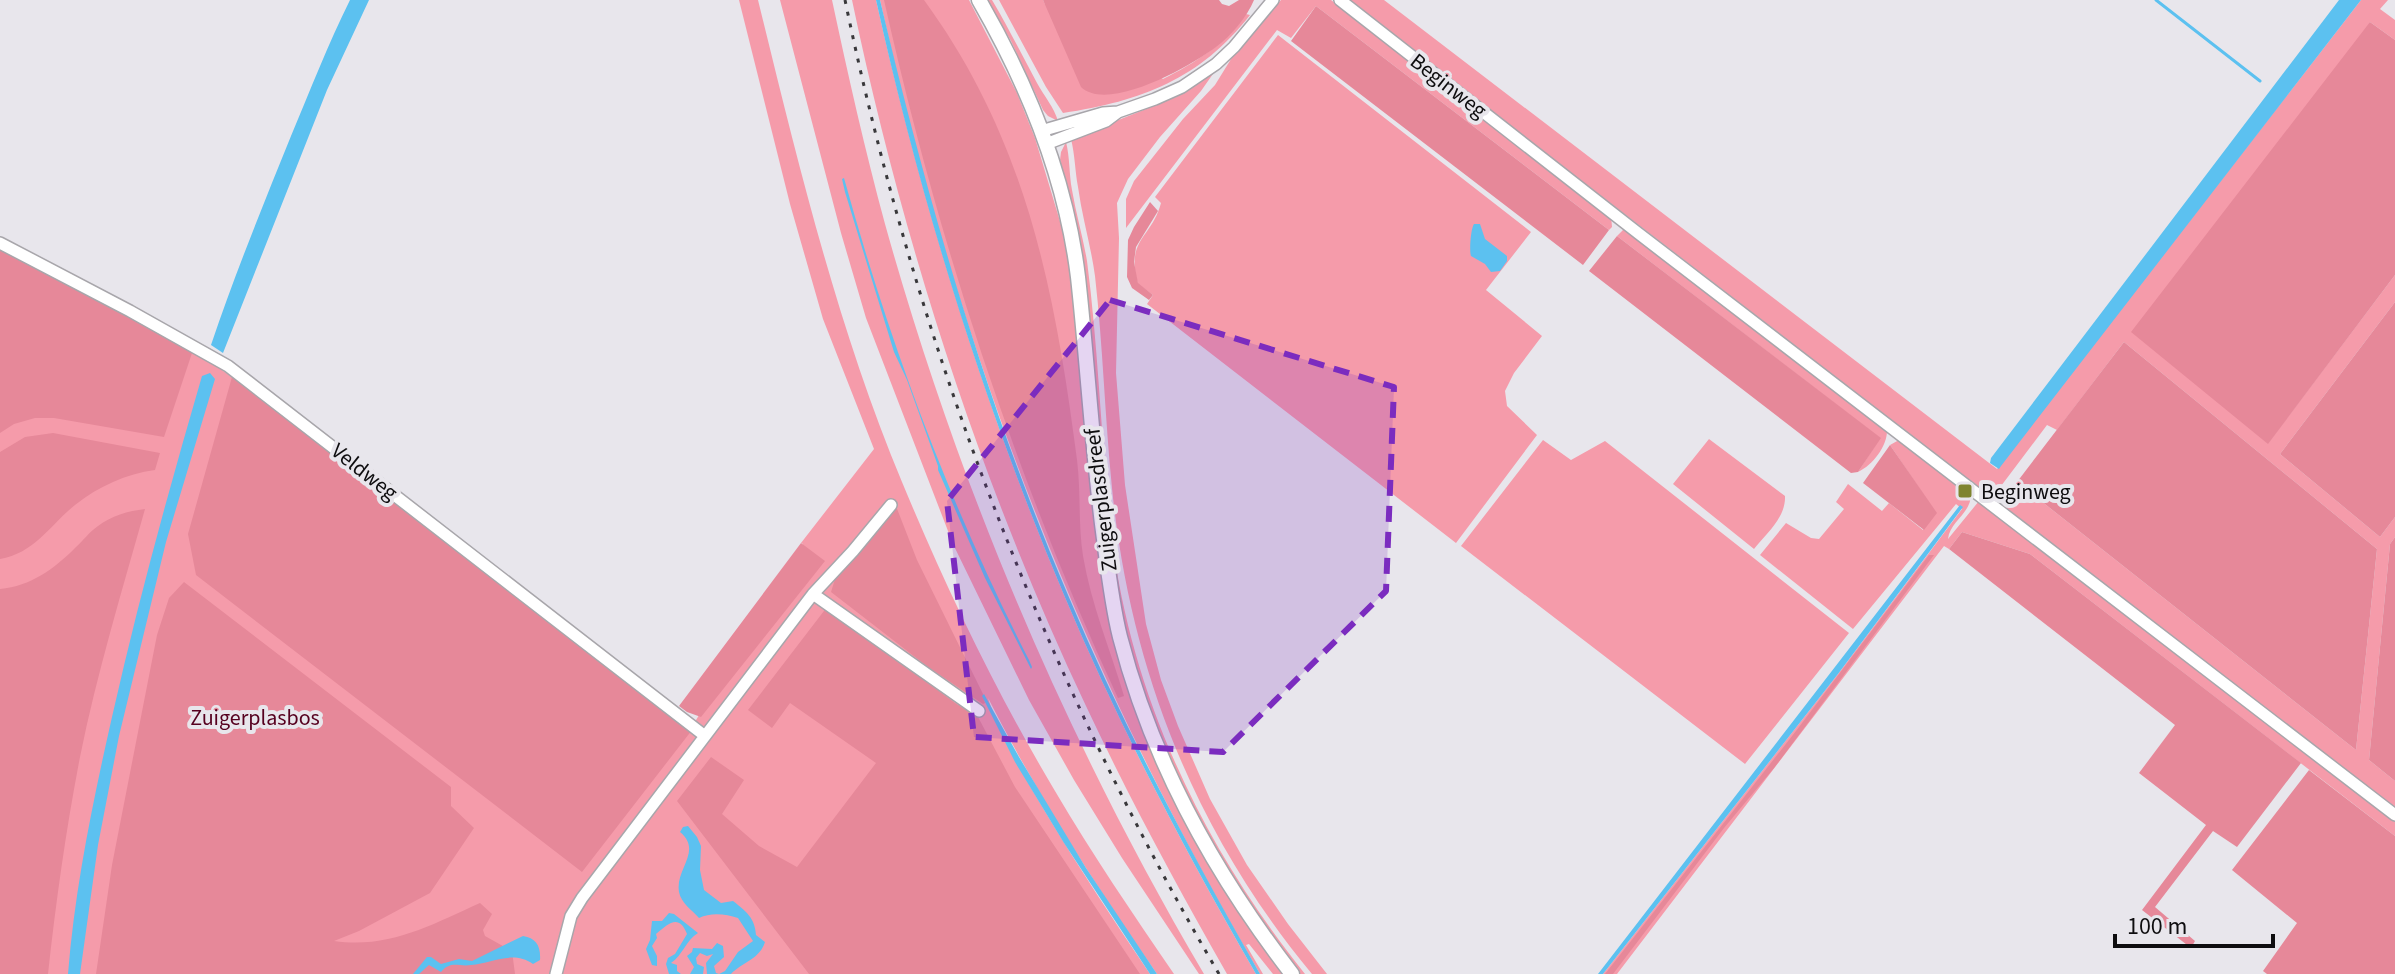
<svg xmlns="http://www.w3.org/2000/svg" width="2395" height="974" font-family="'Source Sans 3',sans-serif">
<rect width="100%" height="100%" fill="#e8e6ec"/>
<path fill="#f59baa" d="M 739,0 L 758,0 C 798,163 837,326 902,482 C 946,588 996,692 1055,791 C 1092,854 1133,914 1174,974 L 1157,974 C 1095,885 1037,794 988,698 C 1002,741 1023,774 1046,813 C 1079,868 1114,921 1150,974 L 0,974 L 0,247 L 187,346 L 232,377 L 232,380 L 693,725 L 803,544 L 801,543 L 874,449 L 823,319 L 790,204 Z
M 780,0 L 832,0 C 848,75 865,150 885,224 C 958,486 1066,740 1204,974 L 1199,974 L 1122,858 L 1074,780 L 1029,700 L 953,544 L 866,318 L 841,233 Z
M 852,0 L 876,0 C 922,203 983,403 1064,595 C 1119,726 1185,851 1256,974 L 1227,974 C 1177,886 1129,798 1086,706 C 980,482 903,243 852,0 Z
M 880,0 L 969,0 L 1017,93 L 1035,138 L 1062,228 L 1070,259 L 1096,531 L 1166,782 L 1210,868 L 1234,905 L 1285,974 L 1273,974 L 1249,944 L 1246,945 L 1263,974 L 1260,974 C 1080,666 957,348 880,0 Z
M 987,0 L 992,0 C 1008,27 1022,55 1037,83 C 1044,96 1054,107 1058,121 L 1048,116 L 1043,110 L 1011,41 Z
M 999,0 L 1043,0 L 1045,4 L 1163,79 C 1195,63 1225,44 1246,14 L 1250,15 C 1200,79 1142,101 1063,113 L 1046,87 Z
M 1281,0 L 1331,0 L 1611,215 L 1612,227 L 1609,230 L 1316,6 L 1291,38 L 1277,30 L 1126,228 L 1126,199 L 1134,181 L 1183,119 L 1215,85 L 1236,51 Z
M 1347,0 L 1384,0 L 1997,469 L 2361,0 L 2388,0 L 2380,9 L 2395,20 L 2395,40 L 2370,22 L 2268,443 L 2395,275 L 2395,302 L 2280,454 L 2380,537 L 2395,517 L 2395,537 L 2390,544 L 2369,760 L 2395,781 L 2395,809 L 2003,507 L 2003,501 L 2017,482 L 2356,750 L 2377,549 L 2124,342 L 2057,430 L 2047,425 L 1995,494 L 1986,493 Z
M 1278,35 L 1531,232 L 1486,290 L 1542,336 L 1514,373 L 1505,391 L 1507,406 L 1537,435 L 1456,543 L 1147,304 L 1153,295 L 1138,284 C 1125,239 1152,238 1161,203 L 1155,197 Z
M 1215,71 L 1201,91 L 1160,137 L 1128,179 L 1117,203 L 1119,238 L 1116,373 L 1125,485 L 1146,624 L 1161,680 L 1178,726 L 1210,799 L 1247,865 L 1288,924 L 1327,974 L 1312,974 C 1195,833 1130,669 1112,488 C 1105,418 1103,347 1095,276 C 1091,246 1082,217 1078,187 C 1075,171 1075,155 1071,139 L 1176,97 Z
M 1066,142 C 1070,158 1069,174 1072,190 C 1076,214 1083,237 1087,261 C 1099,353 1101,446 1112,538 C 1132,699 1204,848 1305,974 L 1300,974 L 1292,964 L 1231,879 L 1190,806 L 1150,712 L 1131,651 L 1115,578 L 1076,223 L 1060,160 L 1061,152 Z
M 1623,230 L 1631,230 L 1887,431 C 1887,446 1873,465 1858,472 L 1880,438 L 1617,236 Z
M 1709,439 L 1785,496 C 1786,517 1767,533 1754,549 L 1673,484 Z
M 1543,440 L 1571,460 L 1605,441 L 1849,633 L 1745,764 L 1461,546 Z
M 1899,440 L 1971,494 C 1971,514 1950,521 1948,539 L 1979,501 L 2395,820 L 2395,836 L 2030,554 L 1962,532 L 1949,549 L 1944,546 L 1617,974 L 1603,974 L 1838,674 L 1962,509 L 1956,504 L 1853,629 L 1760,555 L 1786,523 L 1811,538 L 1819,539 L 1844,509 L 1836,502 L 1848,484 L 1882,511 L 1889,503 L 1923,530 L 1936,513 L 1890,445 Z"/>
<path fill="#e68899" d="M 884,0 L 924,0 C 1027,141 1055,291 1077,460 C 1081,492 1078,524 1083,556 C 1091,604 1110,649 1124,696 L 1118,698 C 1014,474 938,241 884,0 Z
M 1043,0 L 1219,0 L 1222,4 L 1229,6 L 1239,0 L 1254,0 C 1247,17 1231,36 1216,47 C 1191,66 1108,113 1081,87 Z
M 1316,6 L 1609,230 L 1583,265 L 1291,41 Z
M 2370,22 L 2395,40 L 2395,275 L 2268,444 L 2131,332 Z
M 1150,202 L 1158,211 L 1136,247 L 1134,262 L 1138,283 L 1153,295 L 1149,300 L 1132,288 L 1127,277 L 1128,240 L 1134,227 Z
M 1617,236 L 1881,438 L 1858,472 L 1851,473 L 1589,271 Z
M 0,246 L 193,350 L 164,437 L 54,418 L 35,418 L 14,424 L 0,433 Z
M 2395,302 L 2395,517 L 2380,537 L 2280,454 Z
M 2124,342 L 2377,549 L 2356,750 L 2017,482 Z
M 232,377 L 692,730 L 582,872 L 196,575 L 188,534 Z
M 53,433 L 160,453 L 155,470 C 126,474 99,486 75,505 C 50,525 35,553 0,559 L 0,452 L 25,437 Z
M 1890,445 L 1937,513 L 1924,530 L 1863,483 Z
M 894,501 L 917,560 L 983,694 L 985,703 L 983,704 L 928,667 L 831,592 L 836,576 Z
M 145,509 C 122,591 97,673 80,757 C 66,829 56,901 48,974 L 0,974 L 0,589 C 31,586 54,569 75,548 C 83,541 89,532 98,526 C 111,516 128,511 145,509 Z
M 1962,532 L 2030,554 L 2301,763 L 2237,847 L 2213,831 L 2155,907 L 2195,941 L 2191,948 L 2142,910 L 2206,825 L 2139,773 L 2175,725 L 1949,549 Z
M 2395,537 L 2395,781 L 2369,760 L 2390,544 Z
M 801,543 L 825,561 L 701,717 L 687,712 L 679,706 Z
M 1929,555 L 1934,555 L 1774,768 L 1724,828 L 1613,974 L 1605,974 L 1796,731 Z
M 184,582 L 451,787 L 451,806 L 474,828 L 430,893 L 359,931 L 334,941 C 389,949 431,925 480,903 L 492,914 L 483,930 L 485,936 L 512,951 L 515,974 L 96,974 L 112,865 L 157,635 L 169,598 Z
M 827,607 L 955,703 L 978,717 L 1015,787 L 1140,974 L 809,974 L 677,801 L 711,757 L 744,780 L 722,814 L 759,846 L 797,867 L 876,763 L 790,703 L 772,728 L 748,710 Z
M 2309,770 L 2395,836 L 2395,974 L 2267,974 L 2263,971 L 2297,923 L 2232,870 Z"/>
<path fill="#5cc1f0" d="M 350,0 L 369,0 L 327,90 L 223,353 L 211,345 C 235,274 263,205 291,136 C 310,91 328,44 350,0 Z
M 876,0 L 880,0 C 928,203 986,403 1068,595 C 1123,726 1190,851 1260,974 L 1256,974 C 1185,851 1119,726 1064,595 C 983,403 921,203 876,0 Z
M 2339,0 L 2361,0 L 2001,466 L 1999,469 L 1990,463 L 1991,458 Z
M 844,178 C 890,345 950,506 1029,660 L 1032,667 L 1031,669 L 985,578 L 938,470 L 938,466 L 907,380 L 894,352 L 845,192 L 842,179 Z
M 1474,224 L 1480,224 L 1485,239 L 1507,256 L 1507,261 L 1500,271 L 1491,272 L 1485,264 L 1471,256 C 1469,250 1471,228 1474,224 Z
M 210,373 L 215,379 L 166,542 L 119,736 L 98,845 L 80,974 L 68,974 C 75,887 93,801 112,717 C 138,602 169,489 202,376 Z
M 1960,505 L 1963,507 L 1838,674 L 1603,974 L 1598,974 Z
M 984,694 L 1019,757 L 1086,868 L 1157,974 L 1150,974 L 1064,843 L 1015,762 L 982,696 Z
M 688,826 L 697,837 L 701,846 L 700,870 L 704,890 L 721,903 L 733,901 C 746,911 755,918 756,935 L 765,942 C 760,959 743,962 731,974 L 707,974 L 706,963 L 713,954 L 707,956 L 700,953 L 696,958 L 697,964 L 704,967 L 703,974 L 690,974 L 694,967 L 687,956 L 692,952 L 693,948 L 712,949 L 717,943 L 723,946 L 724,957 L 714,966 L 716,973 L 719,974 L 725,971 L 738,952 L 753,941 L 738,918 C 726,914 711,912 699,918 C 692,910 681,903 679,892 C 675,869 703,851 680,832 L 683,827 Z
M 669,913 L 674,914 L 698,933 C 686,940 683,955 671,963 L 677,965 L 677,971 L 681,974 L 669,974 L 666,964 L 668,958 L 675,954 L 687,934 C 679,913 668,924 656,934 L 657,938 L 652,946 L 657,956 L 657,966 L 652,965 L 646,949 L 650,940 L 652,921 L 662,921 Z
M 523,936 C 536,938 541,946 540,960 L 533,964 C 513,950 492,963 471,965 C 458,967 451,960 441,972 L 429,965 L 419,974 L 413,974 L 427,957 L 431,957 L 441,964 L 459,959 L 472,961 Z"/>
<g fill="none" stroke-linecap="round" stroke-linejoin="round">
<path stroke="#5cc1f0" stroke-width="3" d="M 2156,0 L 2260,81"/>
<g stroke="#a8a6ab" stroke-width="14">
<path id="minor" d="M 1340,0 L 1638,233 L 2395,815
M 1041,131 L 1103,113 L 1118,112 L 1155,99 L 1182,87 L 1216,64 L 1234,47 L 1273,0
M 1046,144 L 1106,121 L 1118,112
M 0,243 L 130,311 L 228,366 L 705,736
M 813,594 L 979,711
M 556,974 L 571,916 L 582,898 L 813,594 L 853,551 L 891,505"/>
</g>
<g stroke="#a8a6ab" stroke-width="17">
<path id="major" d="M 979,0 C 1028,85 1066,179 1078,277 C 1087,359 1092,442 1102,524 C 1107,561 1111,601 1120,637 C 1152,761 1214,873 1292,974"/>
</g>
<use href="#minor" stroke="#fff" stroke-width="11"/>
<use href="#major" stroke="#fff" stroke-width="14"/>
<path stroke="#39383b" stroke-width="3" stroke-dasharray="4 8" stroke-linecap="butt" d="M 845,0 C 916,343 1042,672 1219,974"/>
</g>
<path fill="#7b2cbf" fill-opacity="0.2" stroke="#7b2cbf" stroke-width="6" stroke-dasharray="16 10" stroke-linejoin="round" d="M 1110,300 L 1394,387 L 1386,591 L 1223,752 L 974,737 L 947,501 Z"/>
<rect fill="#7f842f" stroke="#e8e6ec" stroke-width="3" x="1957" y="483" width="16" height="16" rx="4"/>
<g text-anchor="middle" stroke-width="8" stroke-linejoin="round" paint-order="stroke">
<g font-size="22" fill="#0e0d0f" stroke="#e8e6ec">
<text transform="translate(1449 85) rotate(38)" y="8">Beginweg</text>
<text transform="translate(365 471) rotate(38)" y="8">Veldweg</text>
<text transform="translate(1100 500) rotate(-97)" y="8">Zuigerplasdreef</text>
</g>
<g font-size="22" fill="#0e0d0f" stroke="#e8e6ec" text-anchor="start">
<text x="1981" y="499">Beginweg</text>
</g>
<g font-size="22" fill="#56001f" stroke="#e8e6ec">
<text x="255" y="725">Zuigerplasbos</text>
</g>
</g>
<path d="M2115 934v12h158v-12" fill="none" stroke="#0e0d0f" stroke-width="4"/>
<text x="2127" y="934" font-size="24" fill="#0e0d0f" stroke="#e8e6ec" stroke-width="6" paint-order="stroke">100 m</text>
</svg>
